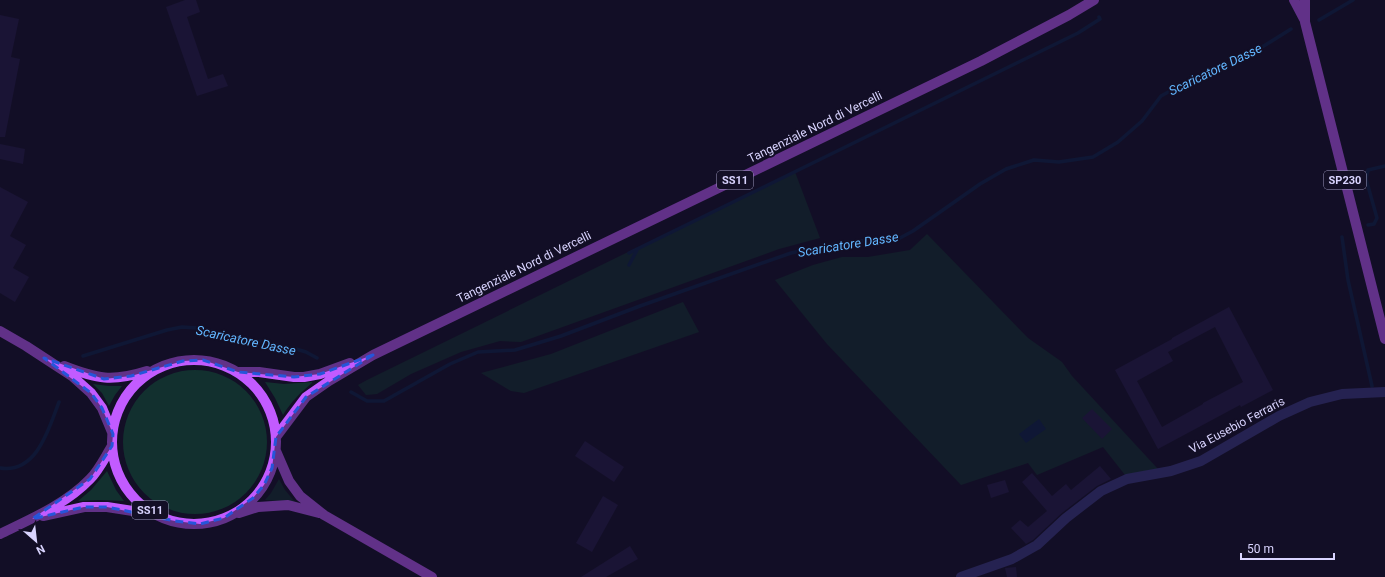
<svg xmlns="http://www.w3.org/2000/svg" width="1385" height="577" font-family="Roboto,sans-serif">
<rect width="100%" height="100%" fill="#130f26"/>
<path fill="#12302f" d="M 795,172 L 820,238 L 779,249 L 521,342 L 500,341 L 461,352 L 411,374 L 377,394 L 366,395 L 358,385 L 367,380 L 624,254 Z
M 927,234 L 1028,338 L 1062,362 L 1072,376 L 1158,469 L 1125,475 L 1103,447 L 1037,475 L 1028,463 L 961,485 L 827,344 L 775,280 L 813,265 L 842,257 L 868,257 L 910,250 Z
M 683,302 L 699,332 L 524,393 L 511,391 L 481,373 L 551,354 Z
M123 442a72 72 0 1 1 144 0a72 72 0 1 1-144 0Z
M 312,382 L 312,383 C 300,393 291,402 283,415 L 275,398 L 265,382 L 284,384 Z
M 93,384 L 109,386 L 122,386 L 115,395 L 109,406 L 102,393 Z
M 107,471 L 116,490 L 124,501 L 99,500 L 78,501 L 91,490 Z
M 279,479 L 285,490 L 295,502 L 265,500 L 271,493 Z"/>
<path fill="#0c2248" d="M 1039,419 L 1046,429 L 1026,443 L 1019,434 Z"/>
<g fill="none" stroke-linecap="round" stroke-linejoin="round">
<path stroke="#0c2248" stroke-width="3.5" d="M 1319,20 L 1353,0
M 1368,225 L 1374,224 L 1377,218 L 1366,179 L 1368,170 L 1385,166
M 1342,237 L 1348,280 L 1372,386
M 629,253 L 1078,33 L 1100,19 L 1099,17
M 629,265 L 637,250
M 83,356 L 167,330 L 182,327 L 197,328 L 296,349 L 306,352 L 317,358
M 351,392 L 367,401 L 384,401 L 450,364 L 478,352 L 515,350 L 561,336 L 640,306 L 791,253 L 845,242 L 900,238 L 913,231 L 980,184 L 1006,169 L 1034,160 L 1059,162 L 1093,157 L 1118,142 L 1142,121 L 1161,96 L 1196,77 L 1246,57 L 1291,29
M 0,468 C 37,474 49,428 59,402"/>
</g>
<path fill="#241b47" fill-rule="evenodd" d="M 185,0 L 196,0 L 200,12 L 187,17 L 208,79 L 223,74 L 228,86 L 197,96 L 166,7 Z
M 0,15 L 19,19 L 11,57 L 20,59 L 5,137 L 0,137 Z
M 0,144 L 25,149 L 23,164 L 0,159 Z
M 0,187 L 28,202 L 10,236 L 26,245 L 13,268 L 29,277 L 15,302 L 0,293 Z
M 1229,307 L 1273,390 L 1241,407 L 1240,405 L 1158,449 L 1115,370 L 1172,339 L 1172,338 ZM 1215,327 L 1243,382 L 1203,403 L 1203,404 L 1162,427 L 1137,381 L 1173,361 L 1168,352 Z
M 1092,409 L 1112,429 L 1102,439 L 1082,418 Z
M 585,441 L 624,467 L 614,482 L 575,456 Z
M 1100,466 L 1111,479 L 1097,486 L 1062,513 L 1033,540 L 1026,544 L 1011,528 L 1020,520 L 1028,527 L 1047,511 L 1022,482 L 1032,473 L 1052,496 L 1066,484 L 1071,490 Z
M 1005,480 L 1009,492 L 991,498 L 987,485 Z
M 603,496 L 618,505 L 592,552 L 576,543 Z
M 630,546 L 638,559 L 606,577 L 581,577 Z
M 1016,567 L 1017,577 L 1007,577 L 1005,568 Z"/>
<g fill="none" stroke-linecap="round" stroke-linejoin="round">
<path stroke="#3d3a85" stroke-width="10" d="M 961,577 L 1012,559 L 1037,545 L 1066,518 L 1101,491 L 1127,479 L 1171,471 L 1201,461 L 1279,416 L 1310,402 L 1342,394 L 1385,392"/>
<path stroke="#c25bff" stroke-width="10" d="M 1294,0 L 1304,19
M 1305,0 L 1305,22 L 1385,339
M 0,331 L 26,346 L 72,376 L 91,393 L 102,408 L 112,432
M112 442a82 82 0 1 1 164 0a82 82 0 1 1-164 0Z
M 64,366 C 97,379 112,382 147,371
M 238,372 L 259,372 L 294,377 L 304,377 L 320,374 L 350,363
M 276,437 L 306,397 L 329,381 L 373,355 L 981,61 L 1069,15 L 1094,0
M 276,451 L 289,481 L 300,496 L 324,515 L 432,577
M 239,513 L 258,507 L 288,505 L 319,513
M 43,516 L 84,507 L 107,507 L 152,514
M 0,534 C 31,519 66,504 90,479 C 99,470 105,457 112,446"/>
</g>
<path d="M0 0H1385V577H0ZM 373,355 L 306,397 L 276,437 L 272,468 L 264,485 L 253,498 L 224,518 L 200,524 L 175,521 L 107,507 L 84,507 L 32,519 L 90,479 L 112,446 L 113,434 L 102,408 L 91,393 L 44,358 L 104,379 L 131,376 L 183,361 L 203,360 L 238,372 L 294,377 L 320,374 Z" fill="#130f26" fill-opacity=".55" fill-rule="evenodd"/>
<path fill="none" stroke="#2655da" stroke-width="3" stroke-dasharray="8 5" stroke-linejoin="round" d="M 373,355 L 306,397 L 276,437 L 272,468 L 264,485 L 253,498 L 224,518 L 200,524 L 175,521 L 107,507 L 84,507 L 32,519 L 90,479 L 112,446 L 113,434 L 102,408 L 91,393 L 44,358 L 104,379 L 131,376 L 183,361 L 203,360 L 238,372 L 294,377 L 320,374 Z"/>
<g text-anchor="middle" stroke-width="4" stroke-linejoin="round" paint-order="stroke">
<g fill="#130f26" stroke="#9e99be" stroke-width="1">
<rect x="717" y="171" width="36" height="18" rx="3"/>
<rect x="1324" y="171" width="42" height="18" rx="3"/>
<rect x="132" y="501" width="36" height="18" rx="3"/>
</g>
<g font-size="11" font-weight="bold" fill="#d9d4ff">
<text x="735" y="184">SS11</text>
<text x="1345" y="184">SP230</text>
<text x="150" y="514">SS11</text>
</g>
<g font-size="12" fill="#d9d4ff" stroke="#130f26">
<text transform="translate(815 127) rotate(-26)" y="4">Tangenziale Nord di Vercelli</text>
<text transform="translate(524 267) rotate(-26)" y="4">Tangenziale Nord di Vercelli</text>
<text transform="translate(1237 425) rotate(-28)" y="4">Via Eusebio Ferraris</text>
</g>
<g font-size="13" font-style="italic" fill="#62b6ff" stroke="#130f26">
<text transform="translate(1215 69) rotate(-26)" y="5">Scaricatore Dasse</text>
<text transform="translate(848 244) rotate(-9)" y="5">Scaricatore Dasse</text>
<text transform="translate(246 340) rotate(12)" y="5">Scaricatore Dasse</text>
</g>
</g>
<g transform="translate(36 541) rotate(152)" stroke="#130f26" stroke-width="3" paint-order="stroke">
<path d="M0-3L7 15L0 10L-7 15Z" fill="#d9d4ff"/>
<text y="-6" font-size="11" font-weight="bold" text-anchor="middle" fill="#d9d4ff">N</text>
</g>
<path d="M1241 553v6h93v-6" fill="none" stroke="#d9d4ff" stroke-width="2"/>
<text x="1247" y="553" font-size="12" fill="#d9d4ff" stroke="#130f26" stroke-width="3" paint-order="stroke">50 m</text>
</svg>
